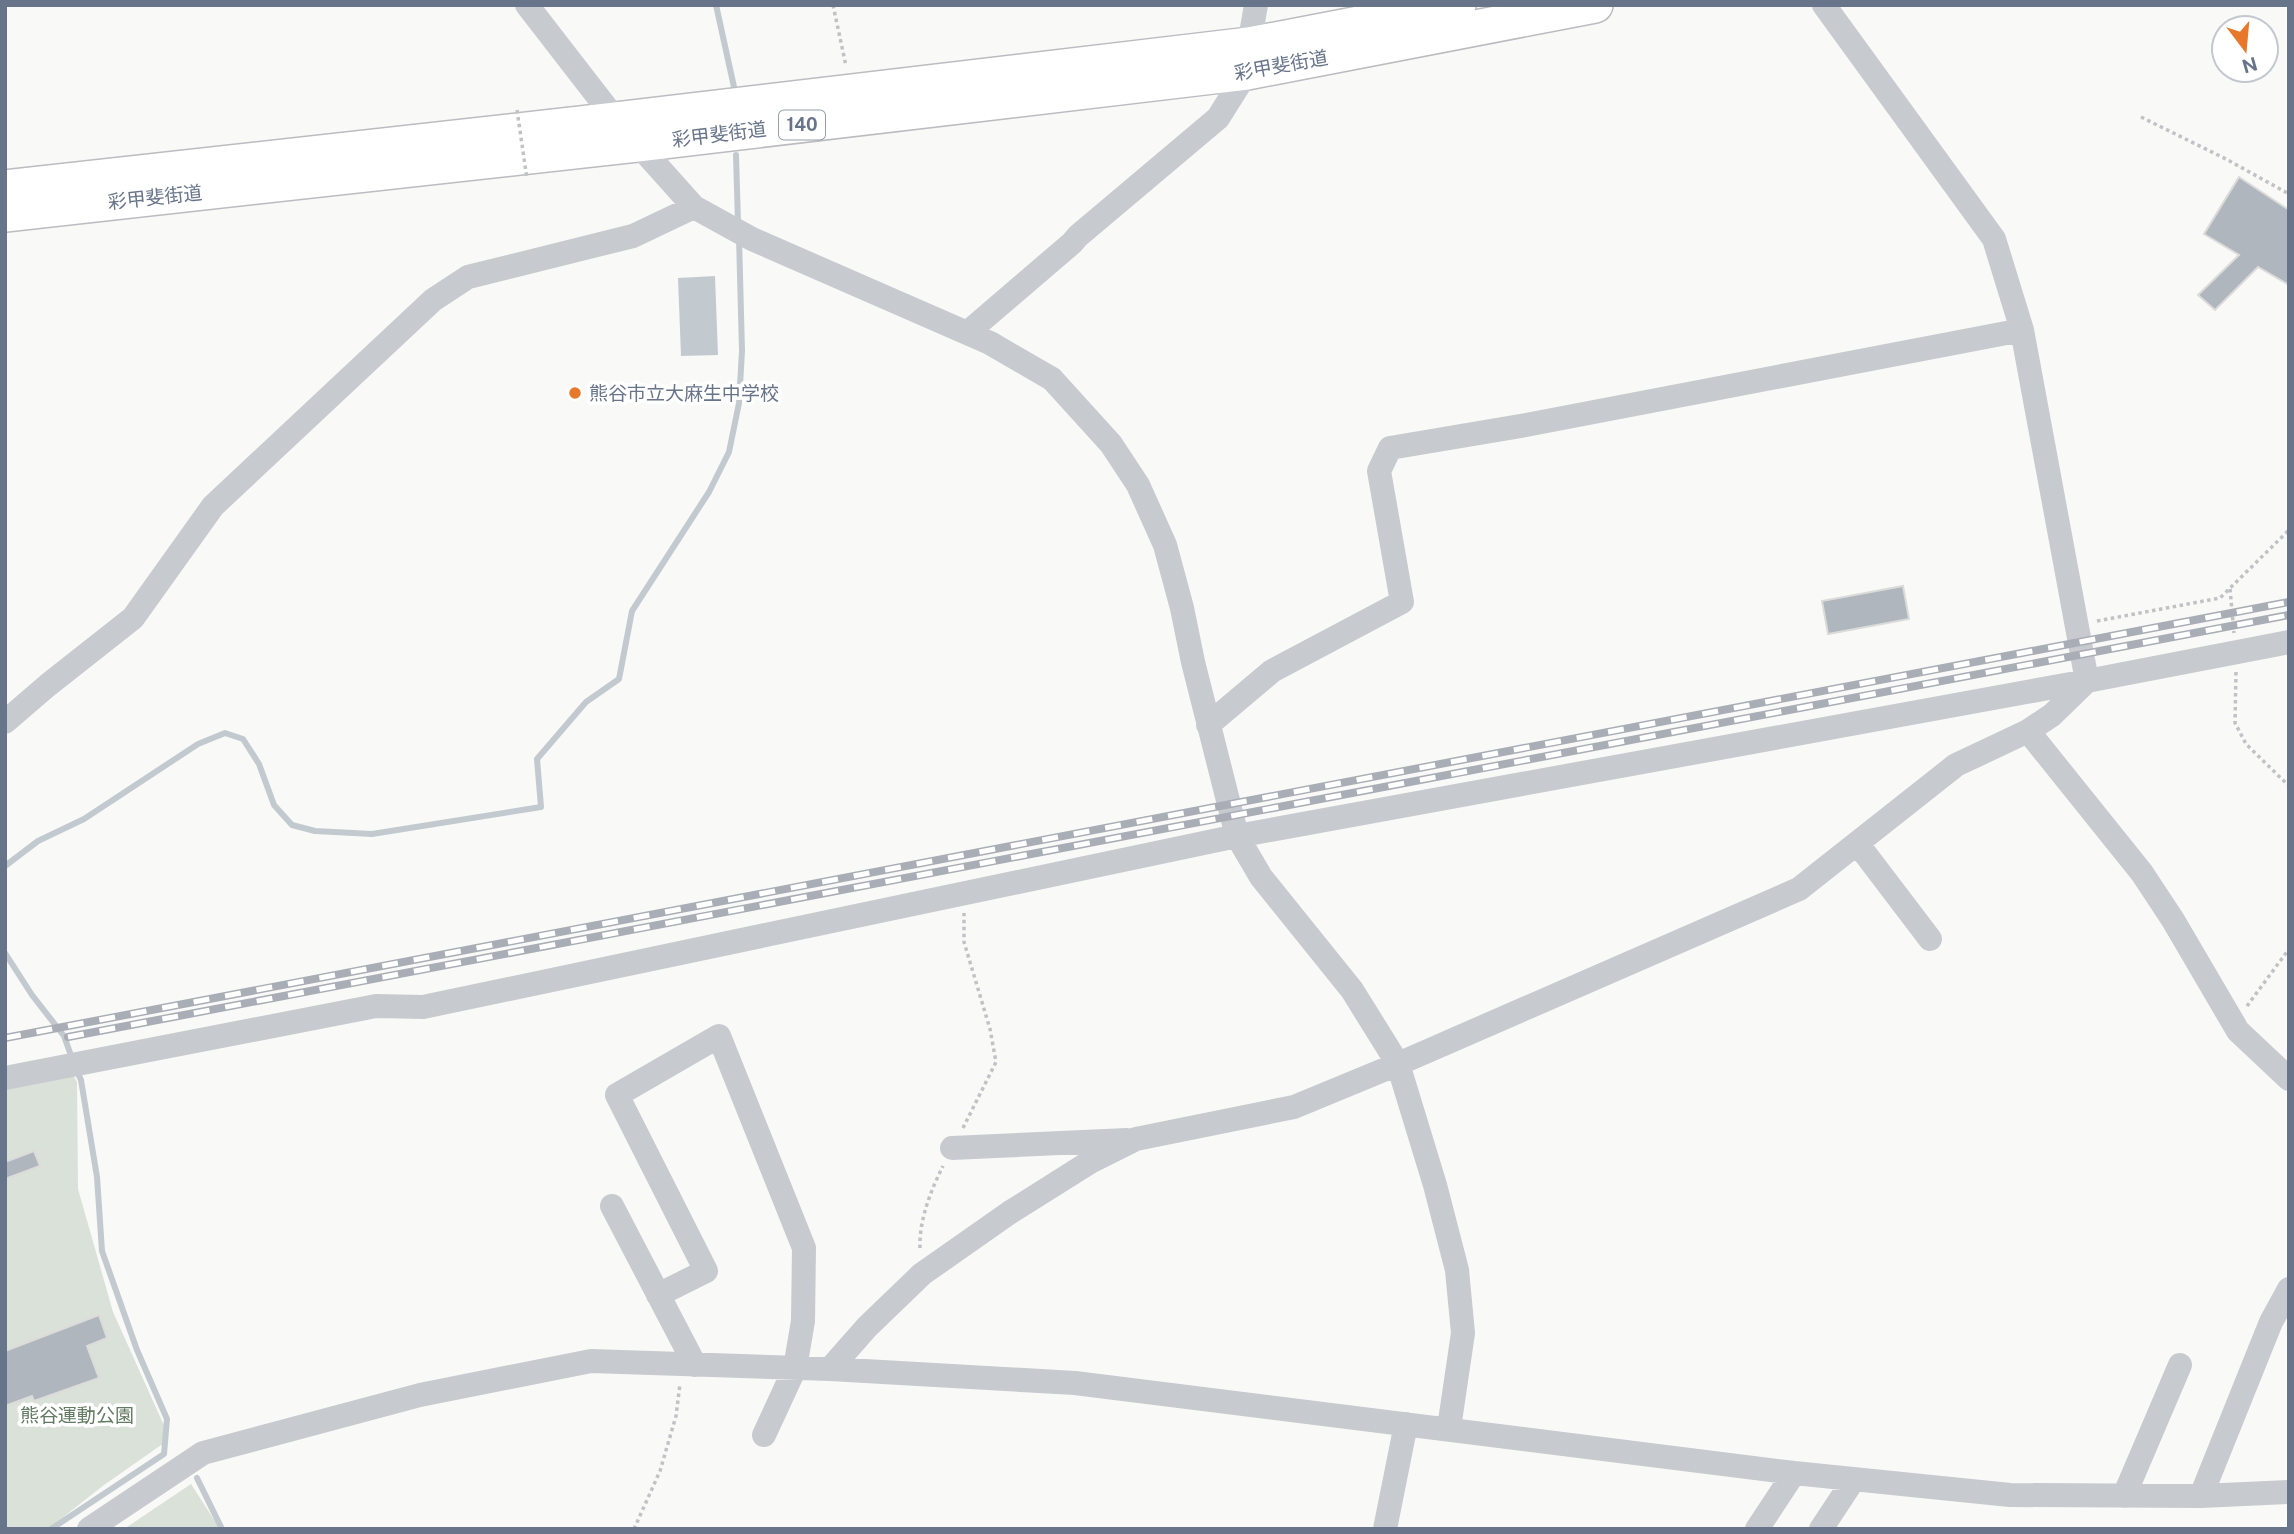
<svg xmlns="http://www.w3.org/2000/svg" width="2294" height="1534" font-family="'Public Sans','Noto Sans JP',sans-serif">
<rect width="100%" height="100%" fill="#f9f9f7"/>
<path fill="#dae1d8" d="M 70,1070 L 77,1082 L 78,1189 L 113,1312 L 166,1430 L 164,1443 L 104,1485 L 48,1529 L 5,1529 L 5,1083 Z
M 191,1484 L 220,1529 L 124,1529 Z"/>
<path fill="#c2cad0" d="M 715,276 L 718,355 L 681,356 L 678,278 Z"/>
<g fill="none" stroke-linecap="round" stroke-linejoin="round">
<path stroke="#c2cad0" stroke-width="6" d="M 716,5 L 734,87
M 736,155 L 738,223
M 5,866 L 38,841 L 84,819 L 198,744 L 225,733 L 243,739 L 259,764 L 274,805 L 292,825 L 315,831 L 372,834 L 541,807 L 537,759 L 586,702 L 619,679 L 632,611 L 709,492 L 729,452 L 739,403 L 742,351 L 739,237
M 5,953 L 32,995 L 64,1036 L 73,1061
M 197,1478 L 222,1529
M 51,1529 L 164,1454 L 167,1419 L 137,1350 L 102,1251 L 97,1177 L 81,1080 L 77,1071"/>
</g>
<path fill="#b0b6be" stroke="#dbdbd9" stroke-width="2" d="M 2239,177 L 2289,210 L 2289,285 L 2258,267 L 2215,310 L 2198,295 L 2239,255 L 2204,234 Z
M 1903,586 L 1909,619 L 1828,634 L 1822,601 Z
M 34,1151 L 40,1166 L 5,1179 L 5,1162 Z
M 99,1315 L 107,1338 L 87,1346 L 99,1378 L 34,1401 L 32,1396 L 5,1406 L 5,1351 Z"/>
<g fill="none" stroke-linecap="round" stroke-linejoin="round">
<g stroke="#babcc0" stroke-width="38">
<path id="highway" d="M 5,188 L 616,120 L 1249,45 L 1458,5
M 5,214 L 637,144 L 1247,72 L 1595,5"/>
</g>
<path stroke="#c1c2c5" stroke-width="3.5" stroke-dasharray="3.5 3.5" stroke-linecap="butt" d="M 833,5 L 846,66
M 2141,117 L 2226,159 L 2289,194
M 2230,589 L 2234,633
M 2097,621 L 2220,598 L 2289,530
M 2236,672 L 2235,723 L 2246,744 L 2289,786
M 2247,1006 L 2289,949
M 963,1128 L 996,1062 L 990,1029 L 964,942 L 964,913
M 920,1248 C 919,1220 931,1190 943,1166
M 634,1529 L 660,1471 L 676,1416 L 680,1384"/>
<path stroke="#c7cace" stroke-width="24" d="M 527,5 L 616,120 L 694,207 L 752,239 L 990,343 L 1052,379 L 1111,444 L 1138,485 L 1165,545 L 1182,608 L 1193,662 L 1237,836 L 1261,877 L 1352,990 L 1398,1064 L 1435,1185 L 1457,1270 L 1463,1333 L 1449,1428
M 967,333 L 1072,243 L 1078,236 L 1218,118 L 1247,72 L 1249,45 L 1256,5
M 5,722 L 48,685 L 133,618 L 213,506 L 433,300 L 468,277 L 633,236 L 694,207
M 1208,725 L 1272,671 L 1402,602 L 1379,471 L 1390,448 L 1526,425 L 2022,330
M 2028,731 L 2142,873 L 2173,920 L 2238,1031 L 2289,1079
M 1857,843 L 1930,939
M 5,1078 L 376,1006 L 423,1007 L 1237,836 L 2087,681 L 2289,642
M 952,1148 L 1127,1140
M 612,1206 L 695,1365
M 658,1295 L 706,1271 L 617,1095 L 719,1036 L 804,1248 L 803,1321 L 795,1368 L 764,1435
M 830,1369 L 867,1327 L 922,1274 L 1009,1213 L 1090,1162 L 1136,1139 L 1294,1107 L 1398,1064 L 1799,889 L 1956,765 L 2028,731 L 2052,715 L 2087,681 L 2022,330 L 1994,239 L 1824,5
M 2124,1496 L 2180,1365
M 2201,1496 L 2271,1322 L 2289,1289
M 89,1529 L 203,1453 L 420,1395 L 591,1361 L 830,1369 L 1075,1383 L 1794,1473 L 2010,1495 L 2201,1496 L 2289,1492
M 1385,1529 L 1406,1424
M 1757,1529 L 1794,1473
M 1821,1529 L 1854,1479"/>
<use href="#highway" stroke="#fff" stroke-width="35"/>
<g stroke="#a9adb5" stroke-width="8">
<path id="rail" d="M 68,1037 L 2289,615
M 5,1038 L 2289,602"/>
</g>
<use href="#rail" stroke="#fff" stroke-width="5" stroke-dasharray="16" stroke-linecap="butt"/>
<path stroke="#c1c2c5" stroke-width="3.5" stroke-dasharray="3.5 3.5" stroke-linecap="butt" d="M 517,110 L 527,179"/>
</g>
<circle fill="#e7772a" stroke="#fff" stroke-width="2.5" cx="575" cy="393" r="7"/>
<g text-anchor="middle" stroke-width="7" stroke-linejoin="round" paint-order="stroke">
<rect fill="#fff" stroke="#959eac" stroke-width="2" x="779" y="110.5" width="46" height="29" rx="5"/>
<g font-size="18" font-weight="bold" fill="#687489">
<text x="802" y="131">140</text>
</g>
<g font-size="19" fill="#687489" stroke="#fff">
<text transform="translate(1281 65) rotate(-10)" y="7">彩甲斐街道</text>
<text transform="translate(719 134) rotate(-7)" y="7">彩甲斐街道</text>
<text transform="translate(155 197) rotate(-6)" y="7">彩甲斐街道</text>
</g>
<g font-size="19" fill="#687489" stroke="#fff" text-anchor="start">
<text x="589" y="400">熊谷市立大麻生中学校</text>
</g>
<g font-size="19" fill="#637a63" stroke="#fff">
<text x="77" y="1422">熊谷運動公園</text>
</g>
</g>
<rect width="2294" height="1534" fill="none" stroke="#687489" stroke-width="14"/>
<g transform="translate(2245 49) rotate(164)"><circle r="33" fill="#ffffff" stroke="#c3c7d0" stroke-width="2"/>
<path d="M0-5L12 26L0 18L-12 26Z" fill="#e7772a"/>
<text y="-10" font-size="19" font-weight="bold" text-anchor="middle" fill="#687489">N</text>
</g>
</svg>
